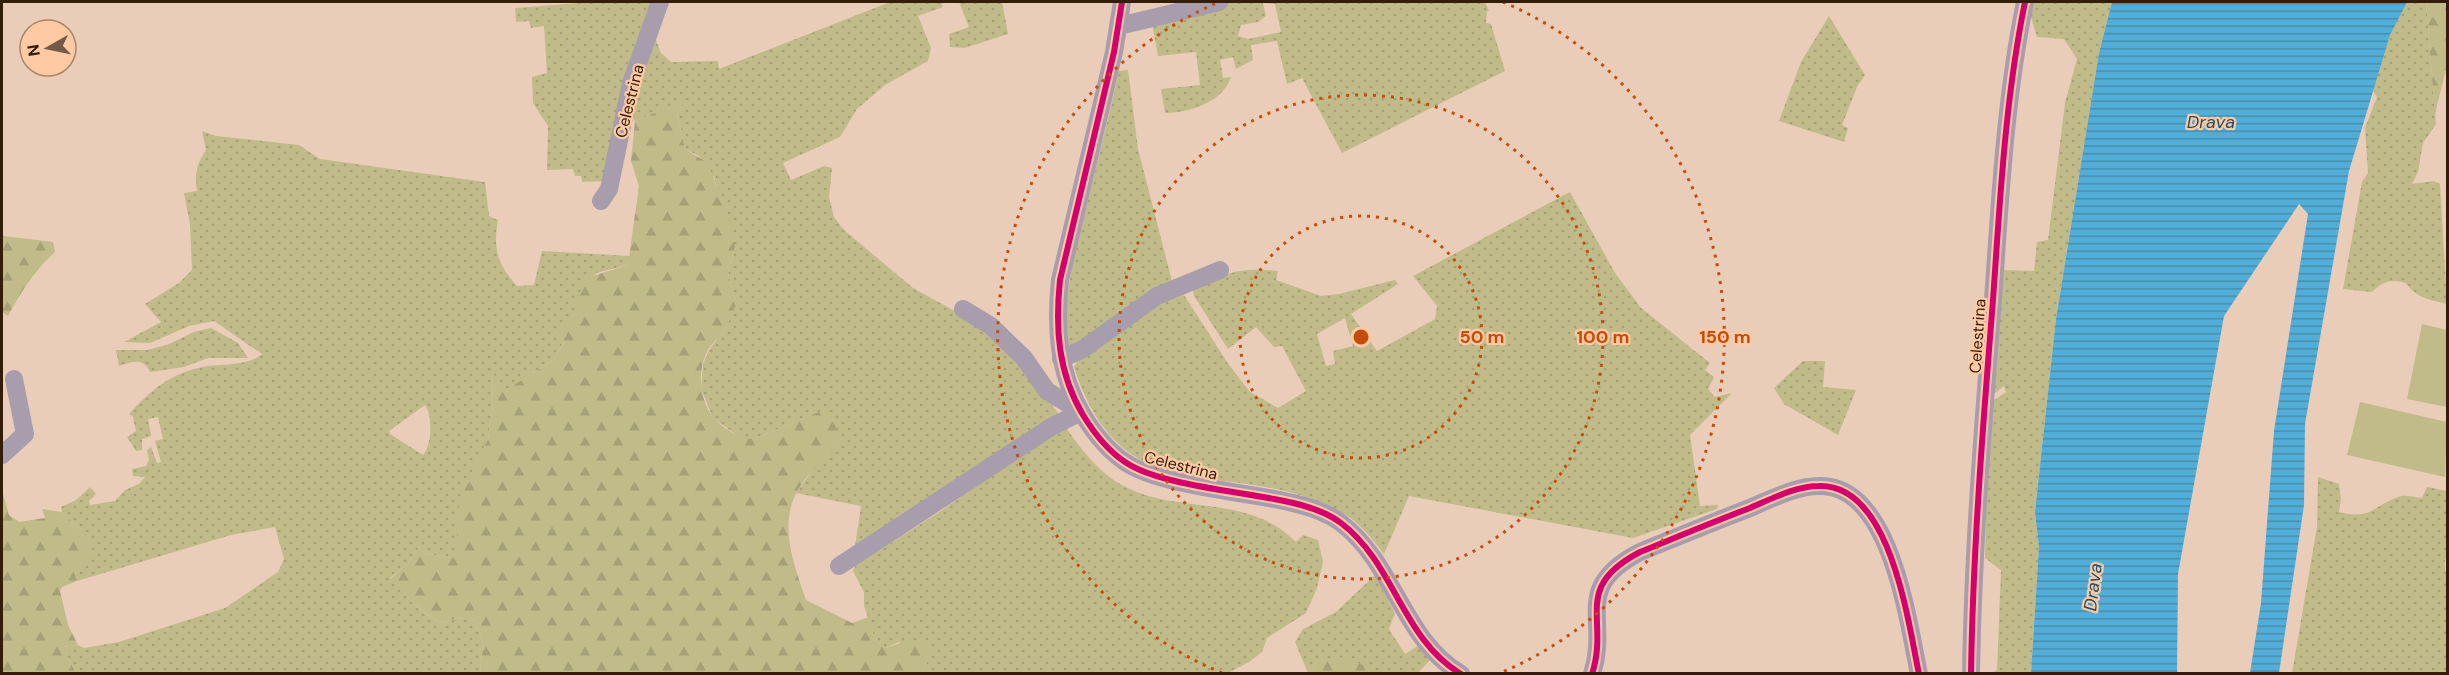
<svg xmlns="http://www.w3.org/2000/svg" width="2449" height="675" font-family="'DM Sans',sans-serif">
<defs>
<pattern id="grass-dots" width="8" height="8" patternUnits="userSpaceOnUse" patternTransform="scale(1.5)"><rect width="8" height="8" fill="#c0bb89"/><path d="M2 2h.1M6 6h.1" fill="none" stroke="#a5a075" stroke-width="1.8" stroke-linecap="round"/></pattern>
<pattern id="forest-firs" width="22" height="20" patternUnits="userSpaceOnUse" patternTransform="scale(1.5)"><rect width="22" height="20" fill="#c0bb89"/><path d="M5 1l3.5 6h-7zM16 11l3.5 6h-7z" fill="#a5a075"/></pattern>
<pattern id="water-rules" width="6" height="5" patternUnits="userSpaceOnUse" patternTransform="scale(1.5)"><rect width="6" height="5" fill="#52aed8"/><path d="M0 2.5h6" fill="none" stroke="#458dad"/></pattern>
</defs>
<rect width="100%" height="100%" fill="#e9cdb8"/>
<path fill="url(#grass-dots)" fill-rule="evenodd" d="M 592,2 L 655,2 L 608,181 L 582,182 L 581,176 L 575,176 L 573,169 L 547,170 L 548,126 L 533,103 L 532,77 L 547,73 L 544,26 L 531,28 L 529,21 L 516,22 L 515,8 Z
M 890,2 L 941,2 L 943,7 L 918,16 L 931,48 L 928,61 L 885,85 L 857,109 L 840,137 L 783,163 L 791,180 L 824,166 L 832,168 L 829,197 L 834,217 L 844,230 L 913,288 L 984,327 L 1041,390 L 1059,414 L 854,553 L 861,506 L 796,493 L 818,463 L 840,447 L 821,411 L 754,439 L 742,439 L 713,418 L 701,389 L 703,364 L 709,350 L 724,330 L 736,305 L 728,272 L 735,247 L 714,177 L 699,156 L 685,149 L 677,113 L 683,102 L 635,121 L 627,111 L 648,37 L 656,40 L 661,53 L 671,62 L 718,61 L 719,69 Z
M 959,2 L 1002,2 L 1008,34 L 965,48 L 950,47 L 949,34 L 969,27 Z
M 1220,2 L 1485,2 L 1489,11 L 1487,11 L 1486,23 L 1491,24 L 1505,71 L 1342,153 L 1302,78 L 1287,84 L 1277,41 L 1251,45 L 1253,60 L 1236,69 L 1233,57 L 1220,60 L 1223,78 L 1231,77 C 1223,102 1189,113 1165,113 L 1161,89 L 1200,85 L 1196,52 L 1158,56 L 1152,23 ZM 1263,3 L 1275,4 L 1281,32 L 1248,39 L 1238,36 L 1241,25 L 1258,22 L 1266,16 Z
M 2032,2 L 2112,2 L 2099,53 L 2056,319 L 2035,512 L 2039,547 L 2031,673 L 1991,673 L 1997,670 L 2001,570 L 1985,558 L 1987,468 L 1993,401 L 2006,392 L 2004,386 L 1994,394 L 2004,270 L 2034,271 L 2037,242 L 2048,240 L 2065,103 L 2077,59 L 2064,39 L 2037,37 L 2030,14 Z
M 2402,2 L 2426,2 L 2436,124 L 2423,143 L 2418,172 L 2412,184 L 2434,181 L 2440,184 L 2447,304 C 2431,300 2416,298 2406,283 C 2390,279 2384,281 2372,292 L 2343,289 L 2362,182 L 2368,173 L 2365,128 L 2377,97 L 2373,91 L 2381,60 Z
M 1829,16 L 1865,75 L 1857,87 L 1842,125 L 1848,128 L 1844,142 L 1779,121 L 1801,62 Z
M 1128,70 L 1138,149 L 1173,285 L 1076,348 L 1069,345 C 1060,297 1077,247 1088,201 C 1098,158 1109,115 1119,71 Z
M 202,131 L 216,136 L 299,145 L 320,159 L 485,182 L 489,216 L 498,220 C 493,249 497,264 517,286 L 534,285 L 542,251 L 630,256 L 628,265 L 596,273 L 567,327 L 559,334 L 564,341 L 554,360 L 507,389 L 492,374 L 493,404 L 488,439 L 457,514 L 457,551 L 452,558 L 424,553 L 419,547 L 407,564 L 390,578 C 405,596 421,613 441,623 L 457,618 L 475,620 L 483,643 L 480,673 L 76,673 L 62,647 L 78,645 L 84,648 L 119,642 L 225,608 L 278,572 L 284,559 L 275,527 L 231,535 L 77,581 L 74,572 L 91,540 L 62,512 L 61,507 L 76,500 L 90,487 L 96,494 L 89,501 L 90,505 L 115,501 L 125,490 L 139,484 L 145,477 L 133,476 L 132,469 L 146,466 L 149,460 L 147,450 L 151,447 L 157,463 L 161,462 L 155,441 L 163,439 L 158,417 L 148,419 L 151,436 L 142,439 L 142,450 L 136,451 L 127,437 L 136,431 L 133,417 L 129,414 C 151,390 171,373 203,367 C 223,363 247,367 262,354 L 214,321 L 189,326 L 150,343 L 124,342 L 161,322 L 145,304 L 179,283 L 192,270 L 190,224 L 184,193 L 197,191 C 194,175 197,163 206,150 ZM 425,405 C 433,416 432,445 423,455 L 390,434 L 389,431 Z
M 1570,192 L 1615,273 L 1641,308 L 1710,363 L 1705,370 L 1714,377 L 1708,389 L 1715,397 L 1732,393 L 1690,435 L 1700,506 L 1718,505 L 1717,509 L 1633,538 L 1409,496 L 1384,554 C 1372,539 1360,522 1342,513 C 1233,452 1124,522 1074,367 L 1078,360 L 1143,308 L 1184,295 L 1229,365 L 1250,392 L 1278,408 L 1306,391 L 1282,346 L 1274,347 L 1256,327 L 1228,349 L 1194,296 L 1193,290 C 1227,272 1239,267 1278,271 L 1276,280 L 1321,296 L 1339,294 L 1395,280 L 1398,284 L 1351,314 L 1377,351 L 1435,319 L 1437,306 L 1413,276 ZM 1345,318 L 1353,346 L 1333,351 L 1335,364 L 1326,366 L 1317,334 Z
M 211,328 L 238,343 L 248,358 L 208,358 L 184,367 L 150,372 C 143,357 132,362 119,366 L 116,350 L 147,350 L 167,345 L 194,332 Z
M 1803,361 L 1825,361 L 1823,387 L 1856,390 L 1838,435 L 1784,404 L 1774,388 Z
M 1064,425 C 1079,446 1097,471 1120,484 C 1178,517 1244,491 1296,542 L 1303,535 L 1318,540 L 1323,562 L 1317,588 L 1306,613 L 1267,638 L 1262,652 L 1249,662 L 1226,674 L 921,673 L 930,657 L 899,642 L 886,648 L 875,640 L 864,605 L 864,592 L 853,571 L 856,565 L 941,511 Z
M 2318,477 L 2339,484 L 2341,499 L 2339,512 C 2372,520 2371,507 2398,497 C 2405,494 2415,497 2422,498 L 2427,487 L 2447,491 L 2448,559 L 2445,559 L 2445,571 L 2448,571 L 2447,673 L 2292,673 L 2317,527 Z
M 1375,575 L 1395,613 L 1389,629 L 1405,654 L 1418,646 L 1430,660 L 1418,673 L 1371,674 L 1363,665 L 1320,660 L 1308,673 L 1295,642 L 1303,629 L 1336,612 Z"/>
<path fill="url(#forest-firs)" d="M 2426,2 L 2447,2 L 2447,65 L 2435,114 Z
M 684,101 L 677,113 L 685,149 L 708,163 L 732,227 L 735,247 L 728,272 L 736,305 C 732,313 729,322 724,330 C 720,337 713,342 709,348 C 695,372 699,407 721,425 C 732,433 741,439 754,439 L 821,411 L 835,420 L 840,447 C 775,495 781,530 806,600 L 852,623 L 869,617 L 875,640 L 886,648 L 911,639 L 927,645 L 930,657 L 921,673 L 480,673 L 483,643 L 475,620 L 457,618 L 441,623 C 421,612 405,596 390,579 L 407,564 L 419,547 L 424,553 L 451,558 L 457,551 L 457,514 L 463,489 L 488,439 L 493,404 L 492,373 L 507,389 L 554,360 L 564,342 L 559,334 L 574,314 L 586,278 L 628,265 L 639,186 L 631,161 L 635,121 Z
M 2,233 L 4,236 L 53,242 L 55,252 C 34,271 21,292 8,316 L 2,312 Z
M 2,490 L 9,515 L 19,522 L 45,518 L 42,509 L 62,512 L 91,540 L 92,555 L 74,572 L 77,581 L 62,587 L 60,591 L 68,625 L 78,645 L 62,647 L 76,673 L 2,673 Z
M 1340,657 L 1364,665 L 1370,673 L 1308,673 L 1320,660 Z"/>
<path fill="#c0bb89" d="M 2422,324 L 2447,330 L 2447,407 L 2407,399 Z
M 2360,402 L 2447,422 L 2445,477 L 2347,455 Z"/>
<path fill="url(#water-rules)" d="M 2112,2 L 2407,2 L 2390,35 L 2349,171 L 2305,424 L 2304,505 L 2279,673 L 2250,673 L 2261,603 L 2274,431 L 2308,214 L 2299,204 L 2224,316 L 2178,574 L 2177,673 L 2031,673 L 2039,547 L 2035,512 L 2056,319 L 2099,53 Z"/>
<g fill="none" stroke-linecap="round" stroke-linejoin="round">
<path stroke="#a79dac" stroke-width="18" d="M 1122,2 L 1114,52 L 1060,280 C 1055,328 1058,373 1083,415 C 1094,433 1107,450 1125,462 C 1157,484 1234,491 1274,499 C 1296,503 1323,509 1341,523 C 1395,564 1402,639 1461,674
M 1119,26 L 1219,2
M 601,201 L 609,189 L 631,83 L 660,2
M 963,309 L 991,326 L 1024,358 L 1047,391 L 1080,411
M 1061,359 L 1083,349 L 1157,296 L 1220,270
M 2,455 L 25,434 L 14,379
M 839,566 L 1051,427 L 1081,412
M 1592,674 C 1610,619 1571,588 1640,552 C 1677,537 1713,522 1750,508 C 1771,499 1796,486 1819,486 C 1891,484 1908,622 1919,674
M 1971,674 C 1973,549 1983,424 1993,300 C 2000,201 2005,100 2025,2"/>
<g stroke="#fdcaa4" stroke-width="10">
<path id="cycleway" d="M 1122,2 L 1114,52 L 1060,280 C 1055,328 1058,373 1083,415 C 1094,433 1107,450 1125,462 C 1157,484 1234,491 1274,499 C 1296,503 1323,509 1341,523 C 1395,564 1402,639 1461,674
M 1592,674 C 1610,619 1571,588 1640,552 C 1677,537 1713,522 1750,508 C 1771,499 1796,486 1819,486 C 1891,484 1908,622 1919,674
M 1971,674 C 1973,549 1983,424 1993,300 C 2000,201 2005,100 2025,2"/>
</g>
<use href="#cycleway" stroke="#d6006c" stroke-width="6"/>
</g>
<g fill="none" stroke="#c44d0b" stroke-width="3" stroke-dasharray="3 6">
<circle cx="1361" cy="337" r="121"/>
<circle cx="1361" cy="337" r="242"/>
<path d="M1222 673A364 364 0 0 1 1219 2M1503 2A364 364 0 0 1 1500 673"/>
</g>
<g text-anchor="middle" stroke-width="4.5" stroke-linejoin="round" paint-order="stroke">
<g font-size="16" fill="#331c08" stroke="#fdcaa4">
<text transform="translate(629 101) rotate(-76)" y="6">Celestrina</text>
<text transform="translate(1977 336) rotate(-86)" y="6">Celestrina</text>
<text transform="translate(1181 465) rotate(14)" y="6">Celestrina</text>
</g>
<g font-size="18" font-style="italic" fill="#1f4f6c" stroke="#fdcaa4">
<text x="2211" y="128">Drava</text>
<text transform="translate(2093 587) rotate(-83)" y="6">Drava</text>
</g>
</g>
<circle cx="1361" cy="337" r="9" fill="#c44d0b" stroke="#fdcaa4" stroke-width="3"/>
<g font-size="18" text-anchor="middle" font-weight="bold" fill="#c44d0b" stroke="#fdcaa4" stroke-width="4.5" stroke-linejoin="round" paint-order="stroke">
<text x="1482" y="343">50 m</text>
<text x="1603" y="343">100 m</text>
<text x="1725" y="343">150 m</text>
</g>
<rect width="2449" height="675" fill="none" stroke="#331c08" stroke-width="6"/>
<g transform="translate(48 48) rotate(261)"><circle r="28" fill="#fdcaa4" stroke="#ac8466" stroke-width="1.5"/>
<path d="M0-4.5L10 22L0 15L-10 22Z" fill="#735a46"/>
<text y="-9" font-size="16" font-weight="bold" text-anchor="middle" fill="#331c08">N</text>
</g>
</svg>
